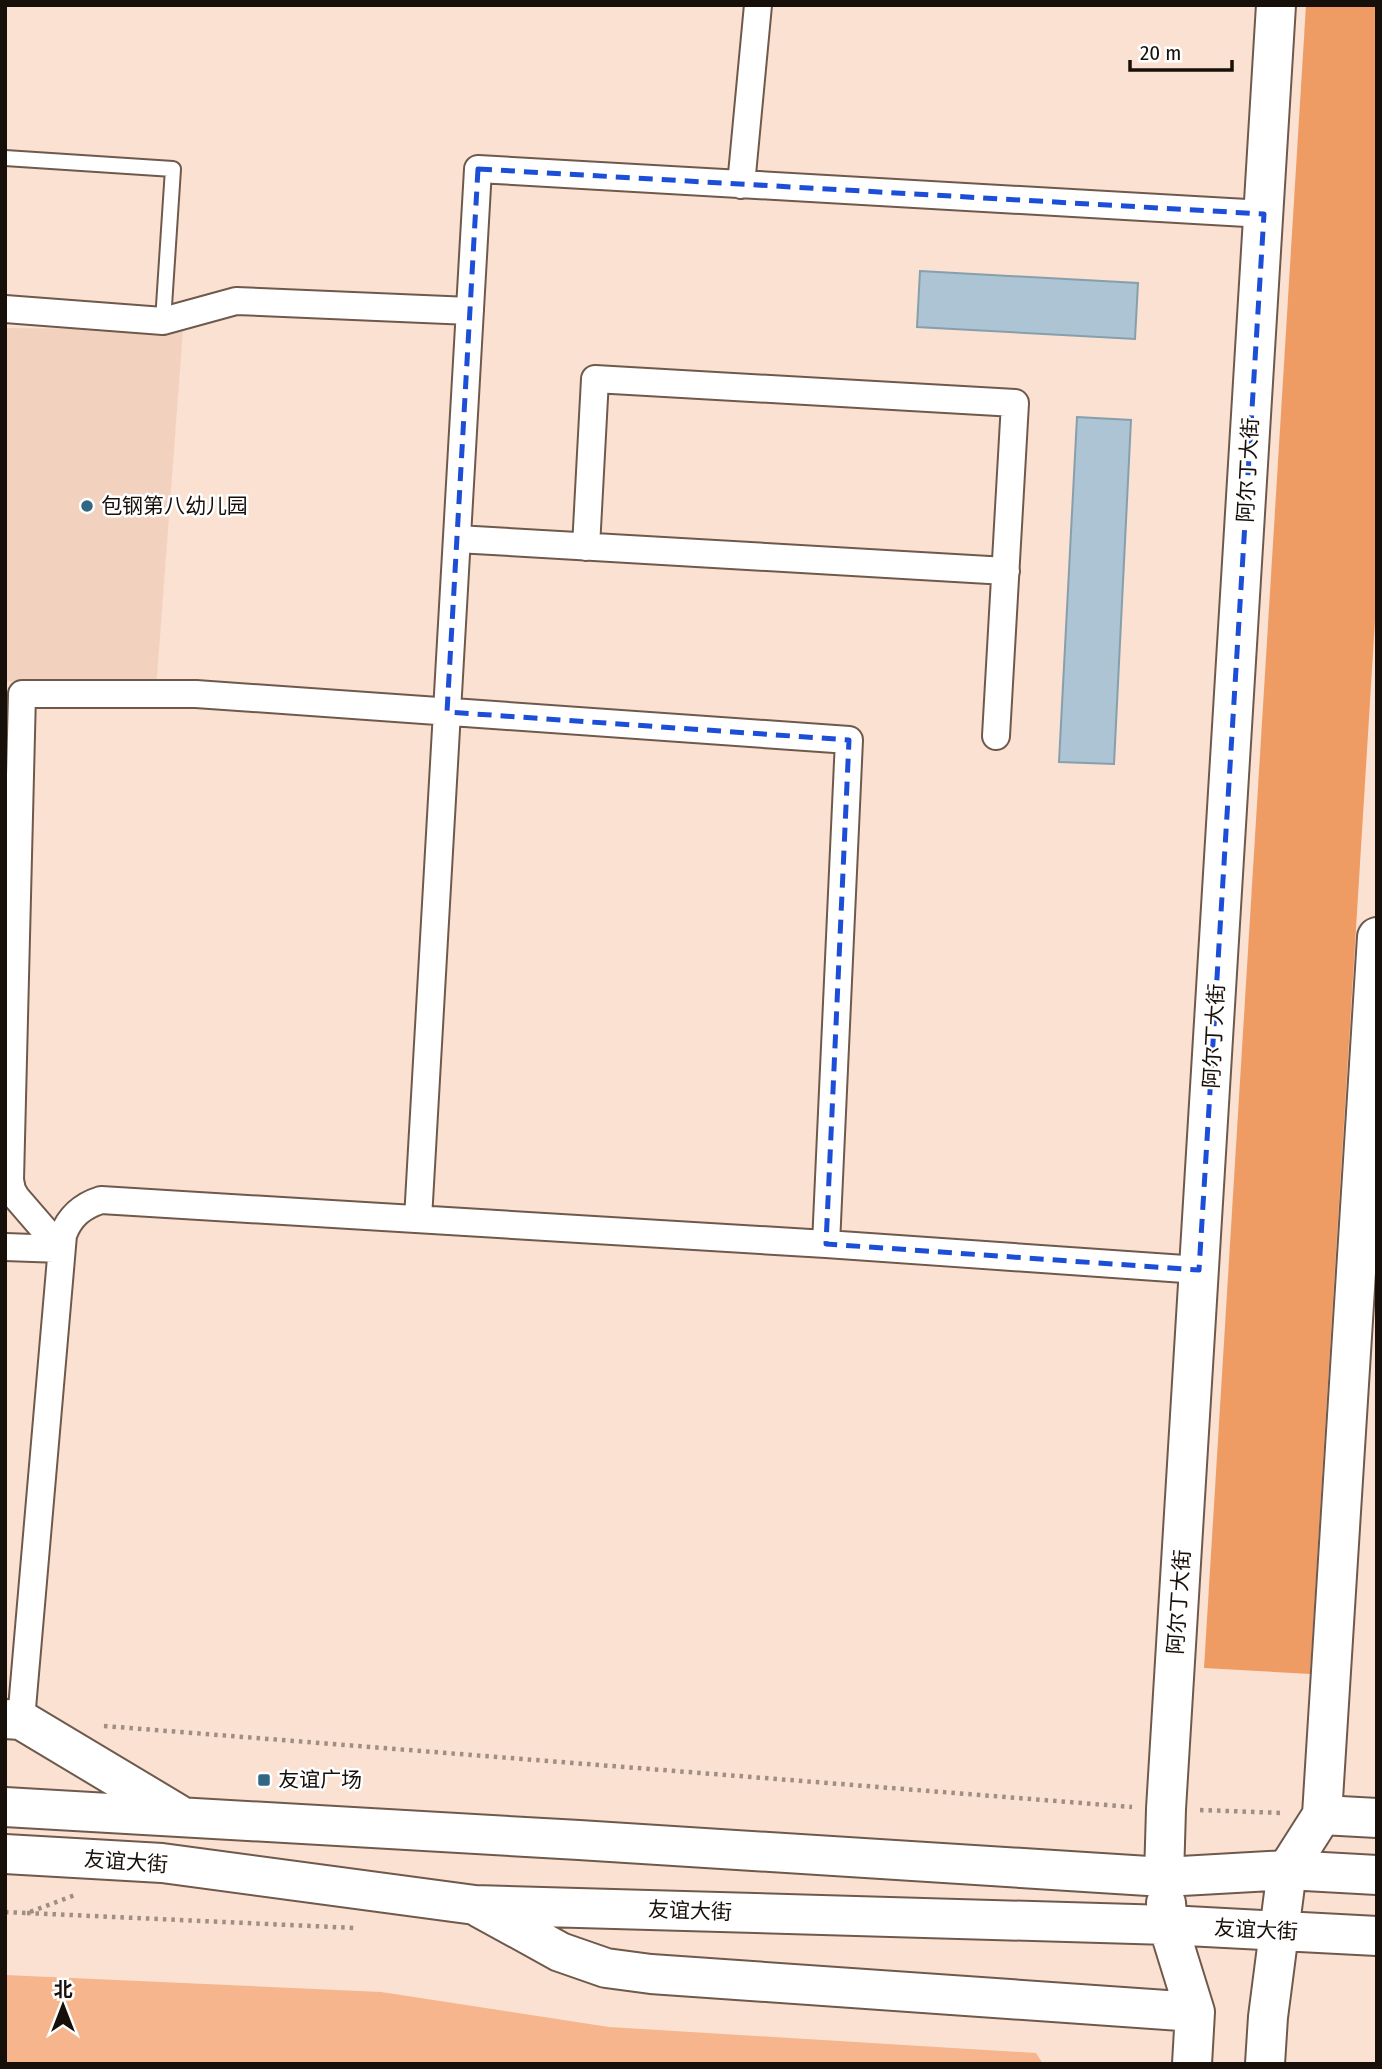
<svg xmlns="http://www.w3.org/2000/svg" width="1382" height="2069" font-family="'Fira Sans Condensed','Noto Sans SC',sans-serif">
<rect width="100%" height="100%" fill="#fae1d2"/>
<path fill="#f2d2bf" d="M 5,328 L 183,330 L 156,690 L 5,681 Z"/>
<path fill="#f6b58c" d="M 5,1975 L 381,1992 L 609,2027 L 1036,2053 L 1043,2064 L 5,2064 Z"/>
<path fill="#ee9c64" d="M 1306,5 L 1377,5 L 1377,588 L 1310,1674 L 1204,1668 Z"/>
<path fill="#acc4d3" stroke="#879fad" stroke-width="2" d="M 920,271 L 1138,283 L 1135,339 L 917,327 Z
M 1077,417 L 1131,420 L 1114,764 L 1059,762 Z"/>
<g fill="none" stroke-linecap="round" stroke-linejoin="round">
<g stroke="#6e594c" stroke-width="18">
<path id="service" d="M 5,158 L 173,169 L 163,321"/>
</g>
<g stroke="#6e594c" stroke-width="30">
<path id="minor" d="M 741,185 L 758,5
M 5,309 L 163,321 L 236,301 L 470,311
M 457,539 L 1006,571
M 586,547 L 595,379 L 1015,403 L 996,736
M 418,1219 L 478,169 L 1264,214
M 5,1247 L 61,1249
M 61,1249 L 16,1197 L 12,1190 L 10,1180 L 22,694 L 196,694 L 849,740 L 826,1244
M 21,1720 L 63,1235 C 70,1216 82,1206 101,1200 L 826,1244 L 1199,1270"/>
</g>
<g stroke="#6e594c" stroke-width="42">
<path id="secondary" d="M 1287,1870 L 1322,1815 L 1377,937
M 1164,1877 L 1166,1809 L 1276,5"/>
</g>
<g stroke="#6e594c" stroke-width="42">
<path id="primary" d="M 5,1719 L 21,1720 L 178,1814
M 5,1807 L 579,1840 L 1164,1877 L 1287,1870 L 1377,1875
M 1322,1815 L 1377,1818
M 5,1854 L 162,1863 L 475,1905 L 1168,1925 L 1377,1936
M 1166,1903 L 1168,1925 L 1195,2012 L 1192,2064
M 480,1908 L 560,1952 L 606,1968 L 651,1974 L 1195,2012
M 1265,2064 L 1268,2017 L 1287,1870"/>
</g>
<path stroke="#a08e83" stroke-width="4.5" stroke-dasharray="3.5 5" stroke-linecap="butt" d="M 104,1726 L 1132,1807
M 1200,1810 L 1282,1813
M 5,1912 L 27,1913 L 75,1895
M 27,1913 L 355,1928"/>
<use href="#service" stroke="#fff" stroke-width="14"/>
<use href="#minor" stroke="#fff" stroke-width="26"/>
<use href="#secondary" stroke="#fff" stroke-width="38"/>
<use href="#primary" stroke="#fff" stroke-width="38"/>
</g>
<path fill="none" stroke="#1d4ed8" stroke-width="5" stroke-dasharray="14 9" stroke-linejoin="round" d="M 478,169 L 1264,214 L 1199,1270 L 826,1244 L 849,740 L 447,712 Z"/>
<g fill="#316782" stroke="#fff" stroke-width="2.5">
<circle cx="87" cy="506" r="7"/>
<rect x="257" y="1773" width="14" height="14" rx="3.5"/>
</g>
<g text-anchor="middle" stroke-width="5" stroke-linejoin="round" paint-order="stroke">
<g font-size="21" fill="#170f0a" stroke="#fff">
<text transform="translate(1248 470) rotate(-87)" y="7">阿尔丁大街</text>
<text transform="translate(1214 1036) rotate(-87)" y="7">阿尔丁大街</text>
<text transform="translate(1179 1602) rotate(-86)" y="7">阿尔丁大街</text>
<text transform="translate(126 1862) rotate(4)" y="7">友谊大街</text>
<text transform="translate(690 1911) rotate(2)" y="7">友谊大街</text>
<text transform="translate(1256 1930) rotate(3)" y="7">友谊大街</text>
</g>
<g font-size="21" fill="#170f0a" stroke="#fff" text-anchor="start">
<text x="101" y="513">包钢第八幼儿园</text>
<text x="278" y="1787">友谊广场</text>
</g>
</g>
<rect width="1382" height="2069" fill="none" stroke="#170f0a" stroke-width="14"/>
<g transform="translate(63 2006)" stroke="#ffffff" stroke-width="5" paint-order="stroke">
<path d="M0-5L12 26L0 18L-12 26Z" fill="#170f0a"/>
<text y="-10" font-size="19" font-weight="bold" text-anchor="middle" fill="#170f0a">北</text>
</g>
<path d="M1130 60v10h102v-10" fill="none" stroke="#170f0a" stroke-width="3.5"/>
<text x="1140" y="60" font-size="21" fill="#170f0a" stroke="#ffffff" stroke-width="5" paint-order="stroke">20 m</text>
</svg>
